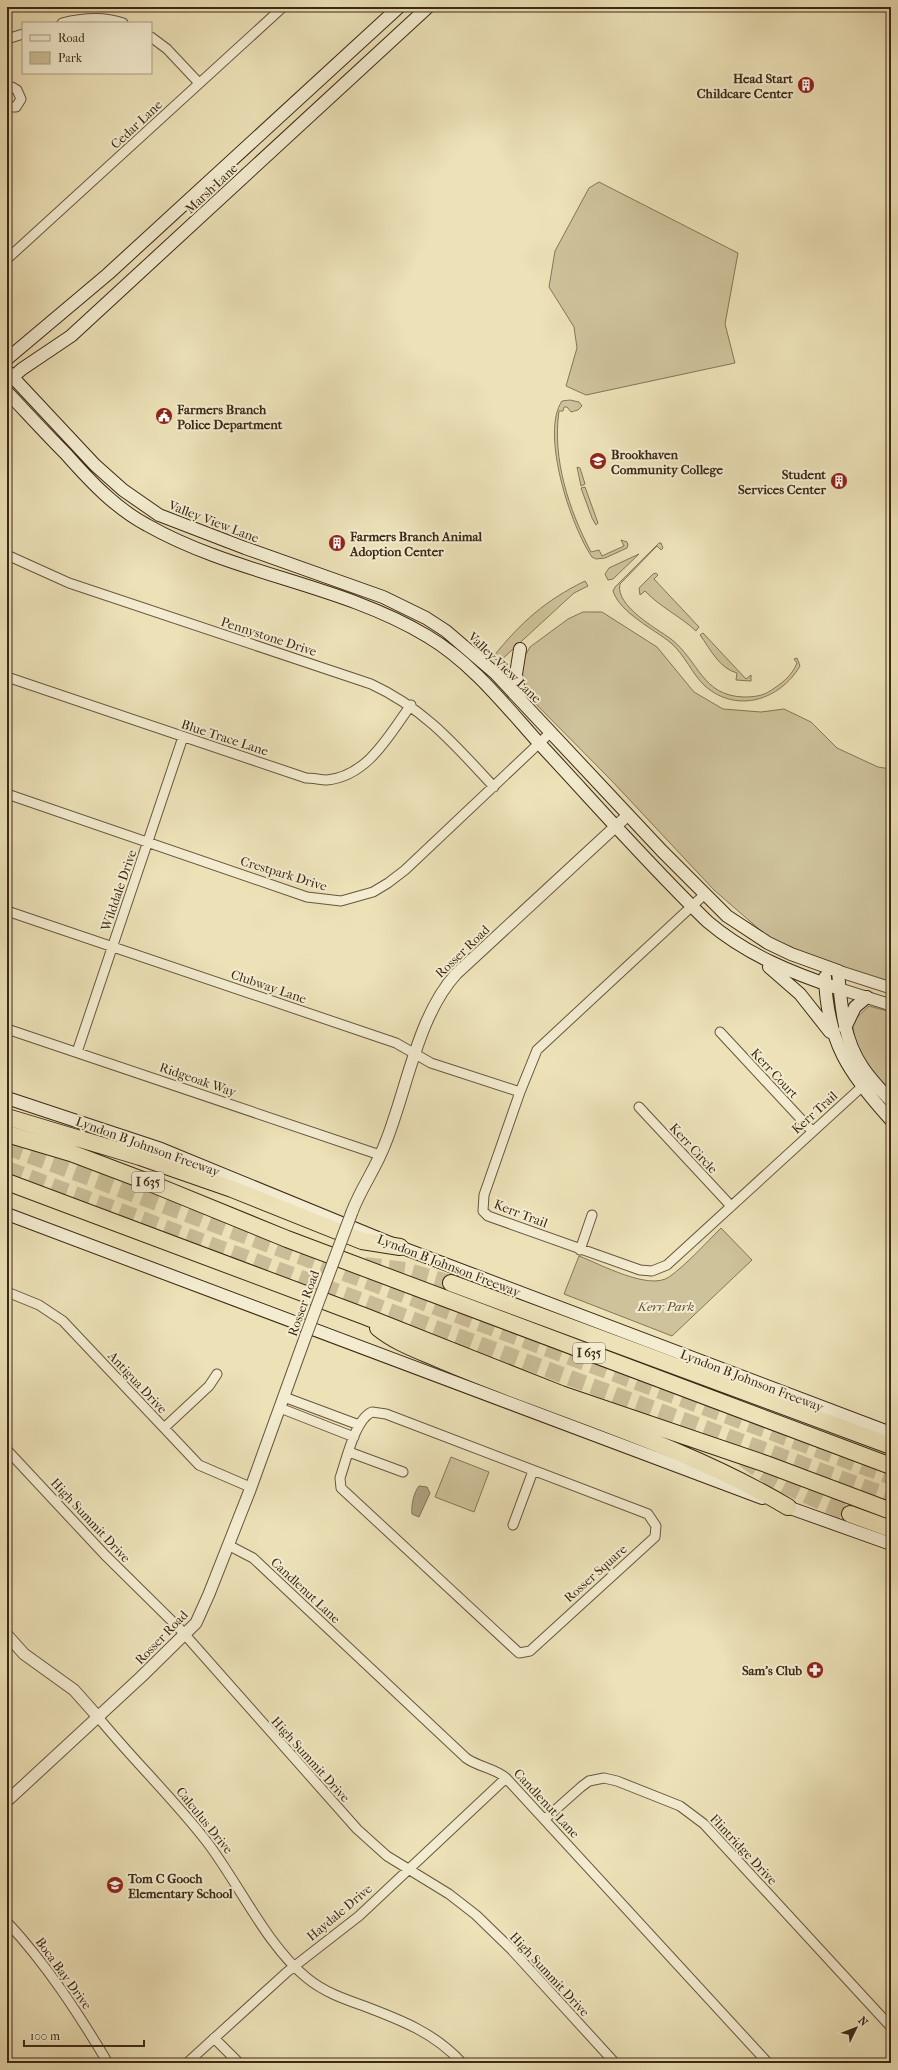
<svg xmlns="http://www.w3.org/2000/svg" width="898" height="2070" font-family="'IM FELL French Canon',serif">
<rect width="100%" height="100%" fill="#ece1b7"/>
<filter id="stains"><feTurbulence type="fractalNoise" baseFrequency=".005" numOctaves="4"/><feColorMatrix values="0 0 0 0 .2 0 0 0 0 .09 0 0 0 0 .02 0 0 0 .5 -.17"/></filter>
<radialGradient id="worn" r=".72"><stop offset=".6" stop-color="#630" stop-opacity="0"/><stop offset="1" stop-color="#630" stop-opacity=".3"/></radialGradient>
<path fill="#cec29b" stroke="#857558" d="M 599,182 L 738,253 L 725,324 L 735,363 L 586,395 L 566,386 L 577,348 L 574,327 L 549,287 L 555,251 L 589,188 Z
M 570,400 L 579,402 L 582,406 L 578,410 L 571,412 L 567,407 L 564,407 L 563,411 L 559,411 C 552,459 569,510 591,552 L 599,550 L 602,556 L 624,546 L 621,540 L 627,542 L 628,545 L 627,548 L 605,558 L 596,559 L 592,557 C 571,527 540,433 562,401 Z
M 577,467 L 580,468 L 585,484 L 581,486 Z
M 585,487 L 598,523 L 596,525 L 592,518 L 581,488 Z
M 659,543 L 661,543 L 663,548 L 661,550 L 657,546 L 620,584 C 615,606 656,628 671,639 C 699,661 702,696 744,697 C 753,697 763,696 770,691 C 781,684 792,676 797,663 L 794,659 L 797,658 L 800,666 C 780,700 737,714 705,686 C 692,674 685,655 671,643 C 654,629 620,613 613,591 L 615,587 Z
M 639,554 L 613,579 L 608,580 L 605,574 L 609,568 Z
M 656,573 L 658,575 L 654,579 L 699,627 L 696,631 C 680,616 660,607 645,591 L 640,595 L 639,588 L 653,574 Z
M 585,581 L 588,586 L 574,593 L 499,662 L 493,657 C 521,622 546,600 585,581 Z
M 583,612 L 602,612 L 657,647 L 694,692 L 723,709 L 761,712 L 784,709 L 811,722 L 837,748 L 878,767 L 891,769 L 891,982 L 825,962 L 768,937 L 714,890 L 611,780 L 525,693 L 517,670 L 530,647 L 568,619 Z
M 703,633 L 746,679 L 751,675 L 751,681 L 736,680 L 737,673 C 719,668 711,650 700,635 Z
M 869,1006 L 891,1012 L 891,1092 L 867,1066 L 856,1046 L 852,1022 Z
M 721,1228 L 752,1260 L 672,1336 L 564,1294 L 579,1256 C 600,1264 649,1291 669,1277 C 686,1265 706,1243 721,1228 Z
M 451,1457 L 489,1472 L 474,1512 L 435,1497 Z"/>
<path fill="#b0a280" stroke="#827155" d="M 419,1486 L 427,1487 L 430,1493 L 419,1517 L 412,1514 C 411,1505 414,1492 419,1486 Z"/>
<g fill="none" stroke-linecap="round" stroke-linejoin="round">
<path stroke="#c9bc96" stroke-width="16" stroke-dasharray="16 8" stroke-linecap="butt" d="M 7,1147 L 891,1477
M 7,1169 L 891,1497
M 365,1265 L 405,1270 L 451,1283
M 744,1459 C 775,1484 814,1499 850,1514"/>
<g stroke="#68563d" stroke-width="11">
<path id="minor" d="M 62,23 C 82,18 103,16 123,23
M 151,37 L 167,49 L 199,83
M 7,39 L 23,34
M 7,88 L 12,87 L 17,90 L 21,99 L 16,107 L 7,107
M 7,259 L 283,7
M 7,555 L 69,583 L 371,684 C 425,709 455,745 494,787
M 7,677 L 306,778 C 313,778 321,780 327,780 C 368,776 389,735 411,705
M 7,794 L 307,897 L 341,901 L 373,892 L 388,883 L 405,870 L 551,732
M 705,894 L 537,1050 L 520,1092 L 484,1195 L 483,1211 L 488,1216 L 640,1270 L 652,1271 L 667,1265 L 866,1083
M 7,911 L 396,1043 L 431,1063 L 520,1092
M 7,1029 L 380,1155
M 720,1032 L 812,1131
M 77,1052 L 183,737
M 639,1107 L 731,1206
M 580,1250 L 592,1215
M 7,1292 L 39,1305 L 63,1321 L 199,1465 L 250,1487
M 284,1397 L 359,1425
M 280,1408 L 354,1437
M 372,1412 L 386,1414 L 648,1514 L 656,1526 L 655,1537 L 530,1651 L 519,1653 L 341,1488 L 340,1478 C 346,1461 355,1419 372,1412 Z
M 164,1428 L 209,1386 L 217,1374
M 7,1450 L 105,1555 L 179,1628 L 357,1829 L 387,1856 L 449,1894 L 476,1915 L 511,1949 L 615,2063
M 349,1452 L 403,1472
M 513,1525 L 533,1471
M 228,1545 L 253,1558 L 466,1758 C 478,1767 495,1768 506,1778 L 768,2063
M 98,1717 C 133,1760 173,1798 207,1842 C 239,1884 267,1946 307,1978 C 324,1992 344,1999 364,2006 C 401,2020 435,2033 462,2063
M 545,1819 L 581,1787 L 589,1781 L 604,1778 L 617,1781 L 680,1806 L 704,1824 L 891,2027
M 7,1922 C 47,1965 78,2013 108,2063
M 214,2038 L 239,2063
M 187,2063 L 287,1972 L 359,1916 L 506,1778"/>
</g>
<g stroke="#68563d" stroke-width="13">
<path id="tertiary" d="M 838,971 L 891,988
M 840,989 L 891,1005
M 352,1212 C 361,1188 376,1168 385,1144 C 407,1090 417,1017 456,974 L 628,815
M 7,1635 L 24,1654 L 74,1690 L 98,1717
M 7,1801 L 141,1677 L 196,1623 L 209,1594 L 250,1490 L 306,1335"/>
</g>
<g stroke="#3c2814" stroke-width="14">
<path id="secondary" d="M 7,359 L 108,274 L 399,7
M 7,371 L 95,465 L 123,490 L 159,515 L 245,548 L 383,597 L 426,618 L 446,631 L 495,673 L 662,851 L 727,916 L 768,943 L 791,954 L 838,971 C 841,1005 843,1039 863,1068 C 871,1080 881,1090 891,1101
M 7,382 L 22,369 L 71,336 L 428,7
M 7,392 C 27,413 46,434 66,454 C 90,481 115,508 147,525 C 235,575 341,584 427,636 C 471,662 504,704 538,742 C 594,802 649,865 708,922 C 747,955 792,973 840,989
M 520,699 L 516,674 L 520,649
M 769,967 L 800,994 L 830,1032
M 825,977 C 827,1042 849,1074 891,1120
M 845,1028 L 855,1007 L 867,997
M 7,1098 L 161,1149 L 400,1247 L 891,1433
M 7,1214 L 762,1498
M 779,1504 L 891,1544"/>
</g>
<g stroke="#3c2814" stroke-width="18">
<path id="motorway" d="M 7,1117 L 140,1157 L 232,1189 L 362,1241 L 400,1247
M 7,1134 L 71,1153 L 145,1181 L 287,1239 L 891,1466
M 7,1182 L 364,1316 L 561,1394 L 766,1464 L 891,1511
M 451,1283 L 891,1446
M 378,1328 C 394,1341 412,1348 431,1356 C 465,1371 500,1384 535,1397 C 621,1429 709,1460 788,1507
M 850,1514 L 891,1529"/>
</g>
<use href="#minor" stroke="#f3ecd0" stroke-width="9"/>
<use href="#tertiary" stroke="#f3ecd0" stroke-width="11"/>
<use href="#secondary" stroke="#f3ecd0" stroke-width="12"/>
<use href="#motorway" stroke="#ece1b7" stroke-width="16"/>
<g stroke="#68563d" stroke-width="13" stroke-linecap="butt">
<path id="tertiary-bridge" d="M 306,1335 L 352,1212"/>
</g>
<use href="#tertiary-bridge" stroke="#f3ecd0" stroke-width="11"/>
</g>
<defs>
<g id="building-disc" transform="scale(0.9)"><circle r="9.5" fill="#8f2418" stroke="#f3ecd0"/><path d="M-4-6H4V6H1V3H-1V6H-4ZM-2.5-4.3h1.7v1.8h-1.7ZM.8-4.3h1.7v1.8H.8ZM-2.5-1h1.7V.8h-1.7ZM.8-1h1.7V.8H.8Z" fill="#fff"/></g>
<g id="civic-disc" transform="scale(0.9)"><circle r="9.5" fill="#8f2418" stroke="#f3ecd0"/><path d="M-.6-6.5H3V-4.5H.6V-3L4-1V1h2V6H-6V1h2V-1L-.6-3ZM-1.2 2.5V6h2.4V2.5Z" fill="#fff"/></g>
<g id="university-disc" transform="scale(0.9)"><circle r="9.5" fill="#8f2418" stroke="#f3ecd0"/><path d="M0-5L7-2L0 1L-7-2ZM-4 1L0 2.5L4 1V4Q0 6-4 4Z" fill="#fff"/></g>
<g id="pharmacy-disc" transform="scale(0.9)"><circle r="9.5" fill="#8f2418" stroke="#f3ecd0"/><path d="M-2-6h4v4h4v4h-4v4h-4v-4h-4v-4h4Z" fill="#fff"/></g>
<g id="school-disc" transform="scale(0.9)"><circle r="9.5" fill="#8f2418" stroke="#f3ecd0"/><path d="M0-5L7-2L0 1L-7-2ZM-4 1L0 2.5L4 1V4Q0 6-4 4Z" fill="#fff"/></g>
</defs>
<g fill-rule="evenodd">
<use href="#building-disc" x="806" y="85"/>
<use href="#civic-disc" x="164" y="416"/>
<use href="#university-disc" x="598" y="461"/>
<use href="#building-disc" x="839" y="481"/>
<use href="#building-disc" x="337" y="543"/>
<use href="#pharmacy-disc" x="815" y="1670"/>
<use href="#school-disc" x="115" y="1885"/>
</g>
<g text-anchor="middle" stroke-width="4" stroke-linejoin="round" paint-order="stroke">
<g fill="#f3ecd0" stroke="#73634c" stroke-width="1">
<rect x="132" y="1172" width="32" height="20" rx="3"/>
<rect x="573" y="1343" width="32" height="20" rx="3"/>
</g>
<g font-size="12" font-weight="bold" fill="#3c2814">
<text x="148" y="1186">I 635</text>
<text x="589" y="1357">I 635</text>
</g>
<g font-size="13" font-weight="bold" fill="#3c2814" stroke="#f3ecd0" text-anchor="start">
<text x="793" y="83" text-anchor="end">Head Start<tspan x="793" dy="15">Childcare Center</tspan></text>
<text x="177" y="414">Farmers Branch<tspan x="177" dy="15">Police Department</tspan></text>
<text x="611" y="459">Brookhaven<tspan x="611" dy="15">Community College</tspan></text>
<text x="826" y="479" text-anchor="end">Student<tspan x="826" dy="15">Services Center</tspan></text>
<text x="350" y="541">Farmers Branch Animal<tspan x="350" dy="15">Adoption Center</tspan></text>
<text x="802" y="1675" text-anchor="end">Sam's Club</text>
<text x="128" y="1883">Tom C Gooch<tspan x="128" dy="15">Elementary School</tspan></text>
</g>
<g font-size="13" fill="#3c2814" stroke="#f3ecd0">
<text transform="translate(136 124) rotate(-43)" y="5">Cedar Lane</text>
<text transform="translate(211 188) rotate(-43)" y="5">Marsh Lane</text>
<text transform="translate(214 521) rotate(21)" y="5">Valley View Lane</text>
<text transform="translate(269 636) rotate(18)" y="5">Pennystone Drive</text>
<text transform="translate(505 667) rotate(44)" y="5">Valley View Lane</text>
<text transform="translate(225 737) rotate(18)" y="5">Blue Trace Lane</text>
<text transform="translate(284 873) rotate(17)" y="5">Crestpark Drive</text>
<text transform="translate(118 890) rotate(-71)" y="5">Wilddale Drive</text>
<text transform="translate(462 951) rotate(-44)" y="5">Rosser Road</text>
<text transform="translate(269 986) rotate(19)" y="5">Clubway Lane</text>
<text transform="translate(775 1073) rotate(47)" y="5">Kerr Court</text>
<text transform="translate(198 1079) rotate(19)" y="5">Ridgeoak Way</text>
<text transform="translate(814 1112) rotate(-42)" y="5">Kerr Trail</text>
<text transform="translate(148 1146) rotate(20)" y="5">Lyndon B Johnson Freeway</text>
<text transform="translate(694 1148) rotate(47)" y="5">Kerr Circle</text>
<text transform="translate(521 1213) rotate(21)" y="5">Kerr Trail</text>
<text transform="translate(449 1265) rotate(21)" y="5">Lyndon B Johnson Freeway</text>
<text transform="translate(303 1303) rotate(-70)" y="5">Rosser Road</text>
<text transform="translate(752 1380) rotate(21)" y="5">Lyndon B Johnson Freeway</text>
<text transform="translate(138 1382) rotate(47)" y="5">Antigua Drive</text>
<text transform="translate(91 1520) rotate(47)" y="5">High Summit Drive</text>
<text transform="translate(595 1573) rotate(-42)" y="5">Rosser Square</text>
<text transform="translate(306 1590) rotate(43)" y="5">Candlenut Lane</text>
<text transform="translate(161 1637) rotate(-46)" y="5">Rosser Road</text>
<text transform="translate(311 1759) rotate(48)" y="5">High Summit Drive</text>
<text transform="translate(547 1803) rotate(47)" y="5">Candlenut Lane</text>
<text transform="translate(205 1820) rotate(51)" y="5">Calculus Drive</text>
<text transform="translate(744 1849) rotate(47)" y="5">Flintridge Drive</text>
<text transform="translate(339 1912) rotate(-40)" y="5">Haydale Drive</text>
<text transform="translate(64 1973) rotate(54)" y="5">Boca Bay Drive</text>
<text transform="translate(550 1974) rotate(47)" y="5">High Summit Drive</text>
</g>
<g font-size="13" font-style="italic" fill="#604e36" stroke="#f3ecd0">
<text x="666" y="1311">Kerr Park</text>
</g>
</g>
<rect width="898" height="2070" fill="none" stroke="#ece1b7" stroke-width="24"/>
<rect x="8" y="8" width="882" height="2054" fill="none" stroke="#3c2814" stroke-width="2"/>
<rect x="12" y="12" width="874" height="2046" fill="none" stroke="#3c2814"/>
<rect x="22" y="22" width="130" height="52" fill="#f3ecd0" stroke="#aa9e85"/>
<rect x="30" y="35" width="20" height="6" fill="#f3ecd0" stroke="#aa9e85"/>
<text x="58" y="42" font-size="12" fill="#3c2814">Road</text>
<rect x="30" y="52" width="20" height="12" fill="#cec29b" stroke="#aa9e85"/>
<text x="58" y="62" font-size="12" fill="#3c2814">Park</text>
<g transform="translate(856 2028) rotate(47)" stroke="#f3ecd0" stroke-width="3" paint-order="stroke">
<path d="M0-3L7 15L0 10L-7 15Z" fill="#3c2814"/>
<text y="-6" font-size="11" font-weight="bold" text-anchor="middle" fill="#3c2814">N</text>
</g>
<path d="M24 2040v6h120v-6" fill="none" stroke="#3c2814" stroke-width="2"/>
<text x="30" y="2040" font-size="12" fill="#3c2814" stroke="#f3ecd0" stroke-width="3" paint-order="stroke">100 m</text>
<rect width="100%" height="100%" filter="url(#stains)"/>
<rect width="100%" height="100%" fill="url(#worn)"/>
</svg>
